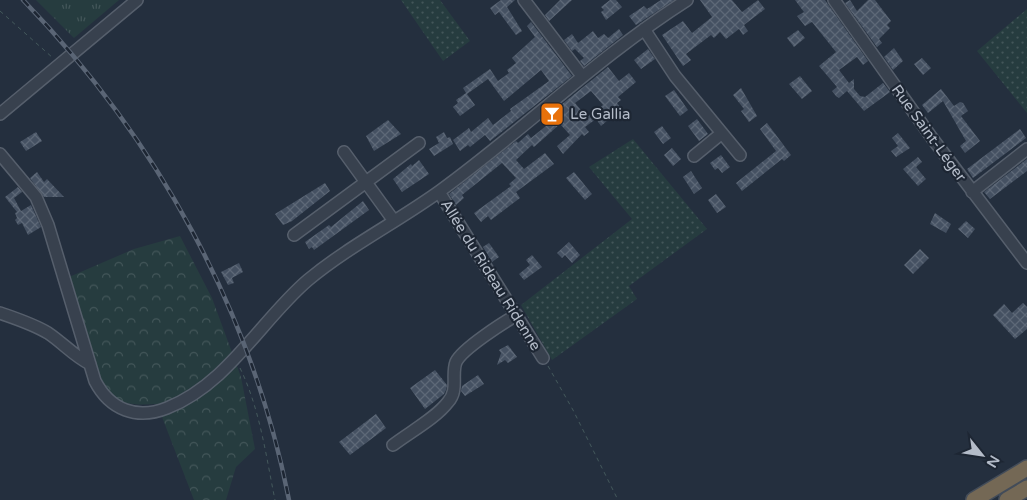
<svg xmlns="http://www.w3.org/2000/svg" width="1027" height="500" font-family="'Varela Round',sans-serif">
<defs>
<pattern id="grass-dots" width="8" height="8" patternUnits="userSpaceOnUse" patternTransform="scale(1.25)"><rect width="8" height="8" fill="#263c3f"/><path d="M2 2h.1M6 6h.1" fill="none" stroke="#435659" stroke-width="1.8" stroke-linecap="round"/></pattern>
<pattern id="forest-crowns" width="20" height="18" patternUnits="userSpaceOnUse" patternTransform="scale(1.25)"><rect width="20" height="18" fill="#263c3f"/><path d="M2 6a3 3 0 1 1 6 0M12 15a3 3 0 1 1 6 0" fill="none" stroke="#435659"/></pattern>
<pattern id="park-tufts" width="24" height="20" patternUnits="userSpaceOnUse" patternTransform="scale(1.25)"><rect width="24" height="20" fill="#263c3f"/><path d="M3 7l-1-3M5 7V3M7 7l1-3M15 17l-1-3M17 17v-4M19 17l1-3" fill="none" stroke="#435659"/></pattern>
<pattern id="building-cross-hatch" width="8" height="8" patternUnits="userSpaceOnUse" patternTransform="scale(1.25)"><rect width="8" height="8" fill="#455162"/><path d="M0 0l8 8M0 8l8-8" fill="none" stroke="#5d6877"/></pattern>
</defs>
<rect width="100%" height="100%" fill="#242f3e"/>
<path fill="url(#grass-dots)" d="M 401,0 L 440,0 L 470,41 L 443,61 Z
M 1027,9 L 1027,113 L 977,51 Z
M 633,139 L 707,229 L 629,286 L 637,299 L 552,360 L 521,305 L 632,219 L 589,167 Z"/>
<path fill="url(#forest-crowns)" d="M 180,236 L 212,298 L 241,377 L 255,449 L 236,467 L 226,500 L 194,500 L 157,404 C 140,405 119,406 105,392 C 92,378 75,299 69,277 L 134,249 Z"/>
<path fill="url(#park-tufts)" d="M 36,0 L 119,0 L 74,38 Z"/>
<path fill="url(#building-cross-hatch)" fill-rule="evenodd" d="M 501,0 L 515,0 L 507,7 L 522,31 L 516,35 L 499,12 L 495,15 L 490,8 Z
M 560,0 L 572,0 L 549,21 L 545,15 Z
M 610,0 L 616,0 L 622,7 L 606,20 L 601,12 L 604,10 L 601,7 Z
M 661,0 L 674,0 L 636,25 L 629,16 L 644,6 L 647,9 Z
M 700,0 L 732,0 L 742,12 L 758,0 L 765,9 L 744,25 L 748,31 L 743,35 L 739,29 L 726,39 L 720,32 L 714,38 L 711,35 L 686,54 L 691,60 L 683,66 L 662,35 L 683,21 L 692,33 L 712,17 Z
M 795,0 L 825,0 L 868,61 L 863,65 L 857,57 L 839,70 L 849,83 L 854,79 L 854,89 L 860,96 L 865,97 L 883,83 L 890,92 L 864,111 L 847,91 L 839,98 L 836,96 L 832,91 L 837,87 L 819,66 L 836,52 L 812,22 L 805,26 L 797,16 L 804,12 Z
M 850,0 L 857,11 L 868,0 L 875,0 L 891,21 L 887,25 L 890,28 L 879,39 L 882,43 L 877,47 L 845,3 Z
M 531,22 L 572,76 L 490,141 L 485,135 L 470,147 L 468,145 L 460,151 L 453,140 L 469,128 L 471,132 L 488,118 L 493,125 L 511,111 L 510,109 L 549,81 L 541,70 L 504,101 L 488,79 L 467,94 L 475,105 L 460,116 L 453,107 L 458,103 L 456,100 L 466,93 L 463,88 L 490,69 L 498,81 L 509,73 L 507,70 L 516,63 L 512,58 L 535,37 L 527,26 Z
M 619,29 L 623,35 L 584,66 L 580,61 L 584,58 L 575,49 L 572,51 L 564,40 L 572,34 L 578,43 L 593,31 L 598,38 L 604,34 L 608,38 Z
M 798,30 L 805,38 L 794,47 L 787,38 Z
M 894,48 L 903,61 L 893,70 L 884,57 Z
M 648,49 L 655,59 L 641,69 L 634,60 Z
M 922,58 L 931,68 L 923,75 L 914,64 Z
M 608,67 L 619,81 L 629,73 L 636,82 L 618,97 L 621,100 L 617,103 L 621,108 L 608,120 L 601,126 L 596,119 L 585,127 L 589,132 L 584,136 L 582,134 L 563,154 L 557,146 L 570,135 L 560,124 L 534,147 L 532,145 L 516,160 L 524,169 L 545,153 L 554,164 L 516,192 L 520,198 L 491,220 L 488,216 L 481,222 L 474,213 L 511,186 L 509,184 L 516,178 L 502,163 L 462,195 L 464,198 L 456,205 L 449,194 L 516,141 L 518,143 L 528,134 L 531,138 L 551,122 L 546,117 ZM 591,91 L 603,105 L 587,117 L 575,103 Z
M 800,76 L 812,91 L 802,99 L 789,84 Z
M 741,88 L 757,116 L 749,122 L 741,111 L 744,109 L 733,95 Z
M 941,89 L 954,106 L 960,102 L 963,103 L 968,111 L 961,116 L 980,141 L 965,153 L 960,146 L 966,141 L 943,101 L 928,113 L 922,105 Z
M 674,90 L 688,110 L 680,116 L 665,96 Z
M 697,119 L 708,134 L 699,141 L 688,126 Z
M 388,120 L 401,134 L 374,151 L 366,136 Z
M 767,123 L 791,155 L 784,161 L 782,159 L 742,191 L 736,183 L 776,151 L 760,129 Z
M 662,126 L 671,138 L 663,144 L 654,132 Z
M 1020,129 L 1026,138 L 973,178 L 967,169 Z
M 36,132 L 42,141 L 26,151 L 20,142 Z
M 444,132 L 447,138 L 450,137 L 453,144 L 434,156 L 429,149 L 439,143 L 436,137 Z
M 898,133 L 910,148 L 896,157 L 891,151 L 898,146 L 892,138 Z
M 672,148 L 681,159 L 673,166 L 664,155 Z
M 721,155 L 730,167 L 722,173 L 718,168 L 715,170 L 710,163 Z
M 918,157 L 922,162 L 916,167 L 926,179 L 918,186 L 903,169 Z
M 1027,159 L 1027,171 L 990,199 L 984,192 Z
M 419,160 L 429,174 L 402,192 L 393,179 L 411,164 L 412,166 Z
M 691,171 L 702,188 L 694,194 L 683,177 Z
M 37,172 L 44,182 L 47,179 L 64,197 L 44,197 L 30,178 Z
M 574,172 L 592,194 L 585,200 L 566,178 Z
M 325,183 L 330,191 L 292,221 L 283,225 L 275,214 Z
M 18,187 L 22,192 L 14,198 L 21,211 L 31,205 L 41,227 L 28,235 L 22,223 L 18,225 L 15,220 L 17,218 L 15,213 L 17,212 L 5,197 Z
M 716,194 L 726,207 L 717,213 L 708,200 Z
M 363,201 L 369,210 L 314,250 L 312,247 L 309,249 L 305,242 L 329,225 L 331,227 Z
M 935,213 L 951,224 L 946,233 L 930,224 Z
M 966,221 L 975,229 L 968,238 L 958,229 Z
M 569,242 L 580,255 L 572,263 L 565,255 L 562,258 L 557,253 Z
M 489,243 L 499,257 L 492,262 L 483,247 Z
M 920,249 L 929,258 L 913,274 L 904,265 Z
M 532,255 L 542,267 L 524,280 L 519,274 L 530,265 L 526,260 Z
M 239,263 L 243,272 L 232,278 L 234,283 L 228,285 L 221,272 Z
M 1023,303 L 1027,307 L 1027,329 L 1015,339 L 993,315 L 1004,304 L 1012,313 Z
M 508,345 L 517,357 L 508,363 L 505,360 L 497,365 L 501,353 L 499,350 Z
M 435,370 L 447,385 L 446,390 L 444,394 L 425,409 L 410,388 Z
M 478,375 L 484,384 L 465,396 L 461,391 L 462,386 Z
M 376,414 L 386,428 L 350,455 L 339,442 Z"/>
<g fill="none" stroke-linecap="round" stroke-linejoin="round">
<g stroke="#565f6c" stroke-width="14">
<path id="minor" d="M 524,0 L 582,76
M 834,0 L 932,138 L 1027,263
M 644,29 L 675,76 L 740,155
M 0,114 L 137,0
M 344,152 L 394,221
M 0,154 L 36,197 L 48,225 L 95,381 C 110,410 137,420 167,408 C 228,384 261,320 308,280 C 349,246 397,222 440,191 C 524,130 599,56 687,0
M 694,156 L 722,133
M 439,192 L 543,358
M 972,192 L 1027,149
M 294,235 L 419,143
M 0,313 C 17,319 33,324 48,333 C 63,343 74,356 90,364
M 393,445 C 410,432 436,418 448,402 C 459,390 451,375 456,362 C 462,349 504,322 517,315"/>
</g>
<g stroke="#434c59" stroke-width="18">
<path id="highway" d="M 974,500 L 1027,468
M 1007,500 L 1027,488"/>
</g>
<path stroke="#44595c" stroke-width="1" stroke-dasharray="4 4" stroke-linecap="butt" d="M 0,11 L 53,58
M 548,366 L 573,410 L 618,500
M 240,368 C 260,409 266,456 275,500"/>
<use href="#minor" stroke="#38414e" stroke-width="11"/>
<use href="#highway" stroke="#746855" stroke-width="15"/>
<g stroke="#5a6575" stroke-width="4.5">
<path id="rail" d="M 23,0 C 156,138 252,311 289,500"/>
</g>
<use href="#rail" stroke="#1d2633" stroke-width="2.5" stroke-dasharray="8" stroke-linecap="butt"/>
</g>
<defs>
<g id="bar-square" transform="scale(1.25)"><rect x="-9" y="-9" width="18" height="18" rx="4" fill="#e8710a" stroke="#1d2633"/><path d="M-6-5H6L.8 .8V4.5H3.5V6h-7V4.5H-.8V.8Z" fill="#fff"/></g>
</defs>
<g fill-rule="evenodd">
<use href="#bar-square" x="552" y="114"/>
</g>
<g text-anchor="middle" stroke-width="4.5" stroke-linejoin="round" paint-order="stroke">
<g font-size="15" fill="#b4bcc9" stroke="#1d2633" text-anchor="start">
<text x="570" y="119">Le Gallia</text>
</g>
<g font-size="15" fill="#b4bcc9" stroke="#1d2633">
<text transform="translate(929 133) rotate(54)" y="5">Rue Saint-Léger</text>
<text transform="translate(491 275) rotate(58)" y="5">Allée du Rideau Ridenne</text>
</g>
</g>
<g transform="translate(982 455) rotate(120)" stroke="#1d2633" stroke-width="4" paint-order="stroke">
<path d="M0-4L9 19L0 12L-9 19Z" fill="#b4bcc9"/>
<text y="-8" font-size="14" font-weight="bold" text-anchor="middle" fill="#b4bcc9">N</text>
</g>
</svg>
